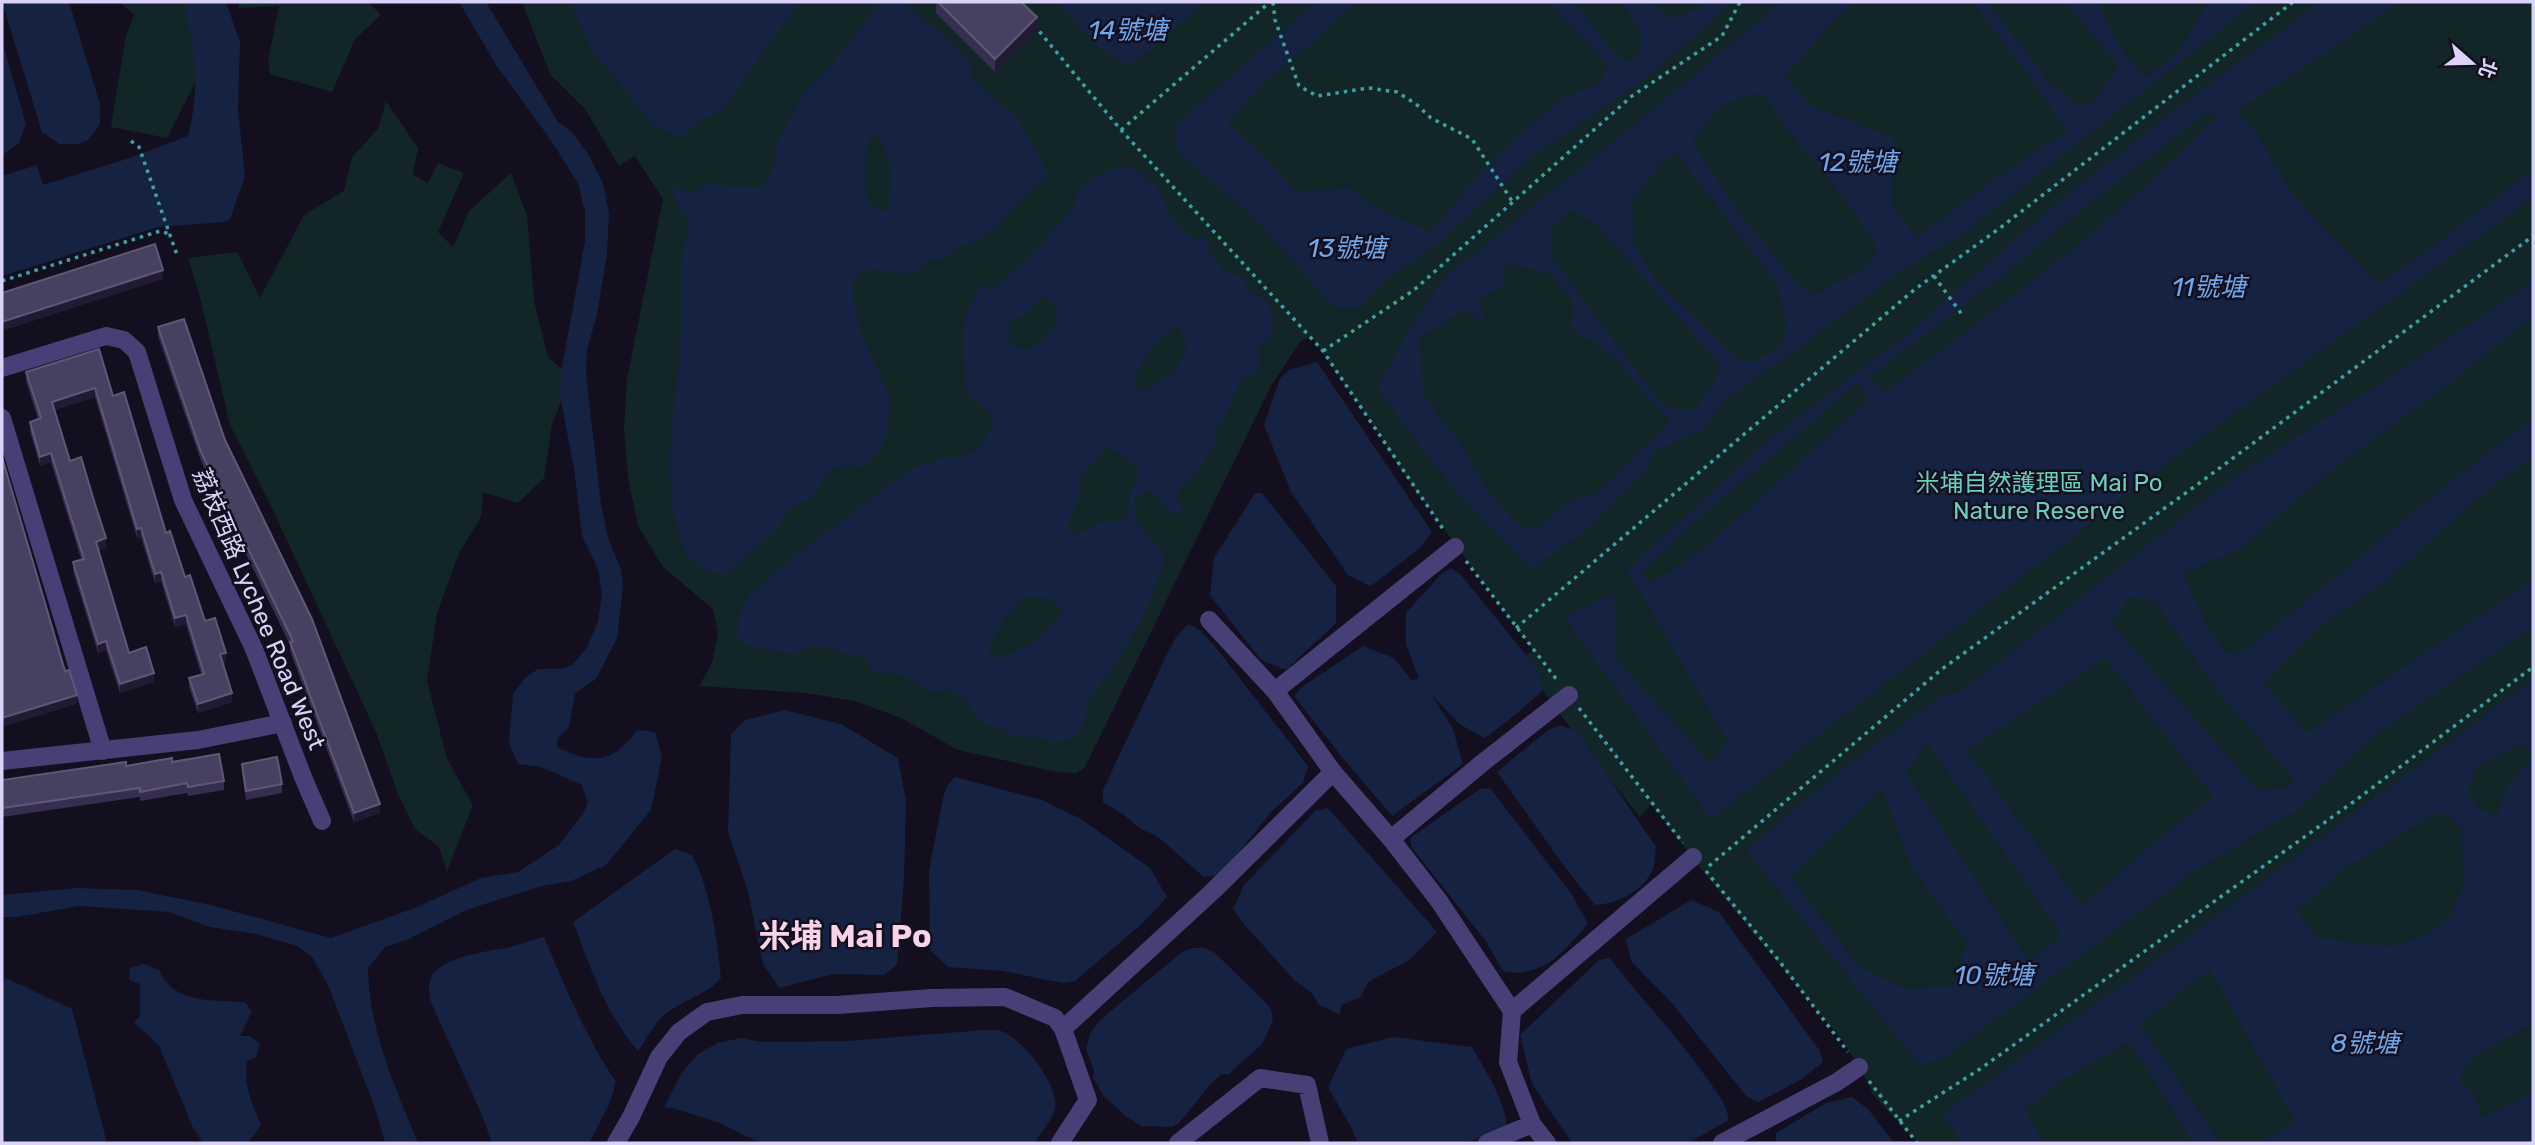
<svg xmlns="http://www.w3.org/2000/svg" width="2535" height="1145" font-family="Rubik,'Noto Sans TC',sans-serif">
<rect width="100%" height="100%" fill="#130f1e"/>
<path fill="#132627" d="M 120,2 L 206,2 L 218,38 L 167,138 L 111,127 L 126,35 L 134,15 Z
M 238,2 L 368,2 L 381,15 L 355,39 L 332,92 L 270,74 L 268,61 L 279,6 L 239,8 Z
M 522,2 L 2533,2 L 2533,1143 L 1918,1143 L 1873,1095 L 1870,1086 L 1845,1044 L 1718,890 L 1651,804 L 1640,817 L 1587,751 L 1521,660 L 1533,650 L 1403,473 L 1373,425 L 1311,336 L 1300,342 L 1271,386 L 1085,767 L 1077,773 L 1057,772 L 958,750 L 901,718 L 855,701 L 806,693 L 699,686 L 712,663 L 718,634 L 713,609 L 663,567 L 638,526 L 628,477 L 624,428 L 627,379 L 663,199 L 635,156 L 619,166 L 585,109 L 550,74 Z
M 386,101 L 418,148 L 413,175 L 428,183 L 438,163 L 464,173 L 438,232 L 453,247 L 469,211 L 511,173 L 527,216 L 534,301 L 548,357 L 571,377 L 552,424 L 544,478 L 518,503 L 483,492 L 481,517 L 459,553 L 437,613 L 427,681 L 447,759 L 473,805 L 447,871 L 439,847 L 415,829 L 398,794 L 376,732 L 272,508 L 230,425 L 200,297 L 188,258 L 237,252 L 260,298 L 304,215 L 344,191 L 352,157 L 378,129 Z"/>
<path fill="#152242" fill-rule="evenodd" d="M 2,2 L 69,2 L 100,104 L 100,124 L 88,140 L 78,144 L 59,144 L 42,132 Z
M 184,2 L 226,2 L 240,42 L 238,109 L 245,176 L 230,219 L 224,222 L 158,227 L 2,276 L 2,176 L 37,165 L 43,185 L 136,156 L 188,136 C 201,86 194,51 184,2 Z
M 459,2 L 486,2 L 558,122 L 572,132 L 588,154 L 603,183 L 609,213 L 607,254 L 597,315 L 587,349 L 586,374 L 601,504 L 608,538 L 621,569 L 623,587 L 617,638 L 596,679 L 575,693 L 569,727 L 558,738 L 557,747 C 593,765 613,763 637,730 L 655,732 L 662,757 L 651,810 L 606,865 L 571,881 L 542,886 L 469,909 L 409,939 L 385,947 L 368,968 C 369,1030 395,1087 418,1143 L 385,1143 L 376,1111 L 330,990 L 313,958 L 298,946 L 256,934 L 210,927 L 169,912 L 79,906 L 17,917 L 2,917 L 2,895 L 76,888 L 137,890 L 211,905 L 331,938 L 417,907 L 481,878 L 518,872 L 559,845 L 582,815 L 588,803 L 582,785 L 541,767 L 518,764 L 509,743 L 513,694 L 525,678 L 538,669 L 560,669 L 572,665 L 586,649 L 598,622 L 602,594 L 598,569 L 582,536 L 574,469 L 560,395 L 561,372 L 585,242 L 585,212 L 578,183 L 548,136 L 496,65 Z
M 571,2 L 799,2 L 722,110 L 707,117 L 682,136 L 655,127 L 589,47 Z
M 881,2 C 886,2 893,1 898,2 C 911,5 964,53 972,67 L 970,77 L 1017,118 L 1047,169 L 1045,178 L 1015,205 L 1000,225 L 973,243 L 958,246 L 945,259 L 928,260 C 906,293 882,253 854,278 L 853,297 L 861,332 L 889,397 L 888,432 L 882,449 L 861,469 L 850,466 L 834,468 L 823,480 L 813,497 L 789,509 L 779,527 L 728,575 L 708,572 L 686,555 L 673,511 L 669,456 L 682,331 L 682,260 L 689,222 L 675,201 L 672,187 L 682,187 L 689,195 L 709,183 L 733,188 L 762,187 L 772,171 L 781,133 L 794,113 L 803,93 L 829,68 ZM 879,134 L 891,168 L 889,212 L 872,208 C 860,186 865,163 869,138 Z
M 1058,2 L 1205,2 L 1150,51 L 1130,65 L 1101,50 Z
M 1316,2 L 1355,2 L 1311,44 L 1267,79 L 1227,123 L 1259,152 L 1296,192 L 1348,188 L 1380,210 L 1431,232 L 1473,181 L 1517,136 L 1564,97 L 1601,83 L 1607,64 L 1547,2 L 1573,2 L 1609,47 L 1623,61 L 1638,59 L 1642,32 L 1621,2 L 1650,2 L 1670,19 L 1698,9 L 1707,2 L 1733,2 L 1642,81 L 1530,158 L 1436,245 L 1386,280 L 1357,309 L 1333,306 L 1251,215 L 1177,152 L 1176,124 Z
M 1782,2 L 1855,2 L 1829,26 L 1785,76 L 1812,107 L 1894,138 L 1891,204 L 1917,238 C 1965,200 2015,162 2068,132 L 2029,76 L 1972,2 L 1987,2 L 2047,80 L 2077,106 L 2096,100 L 2118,65 L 2065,2 L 2097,2 L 2120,46 L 2144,78 L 2174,58 L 2209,2 L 2256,2 L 1961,235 L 1899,272 L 1790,354 L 1726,399 L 1701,431 L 1655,450 L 1645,472 L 1581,534 L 1531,569 L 1451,486 L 1377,388 L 1408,331 L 1445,277 L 1622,135 ZM 1762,92 L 1786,128 L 1848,203 L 1878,248 L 1866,267 L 1813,296 L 1796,283 L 1731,202 L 1692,141 L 1720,105 ZM 1676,152 L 1775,282 L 1787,322 L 1781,346 L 1754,361 L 1739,361 L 1656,280 L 1634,244 L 1632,201 L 1659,165 ZM 1572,210 L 1599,227 L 1720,365 L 1715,381 L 1695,409 L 1681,410 L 1661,404 L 1551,256 L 1551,228 ZM 1506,262 L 1552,275 L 1574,304 L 1571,326 L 1584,339 L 1598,343 L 1618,362 L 1670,422 L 1594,495 L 1573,500 L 1533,530 L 1513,521 L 1489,492 L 1464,449 L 1424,396 L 1419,338 L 1465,309 L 1487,324 L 1477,298 L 1502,288 Z
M 2321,2 L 2399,2 L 2335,47 L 2236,111 L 2254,130 L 2295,198 L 2378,283 L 2417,258 L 2533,170 L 2533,197 L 2197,440 L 1711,819 L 1564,617 L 1614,593 L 1617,660 L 1710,763 L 1728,742 L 1627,570 L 1768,440 L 1906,335 L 2050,209 L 2199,91 ZM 2207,112 L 2217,116 C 2117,221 2000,307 1884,393 L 1869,377 L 2003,275 L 2067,221 ZM 1857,384 L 1869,399 L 1706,547 L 1651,583 L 1640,573 L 1692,524 Z
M 2,41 L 26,124 L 19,143 L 2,155 Z
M 1126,166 L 1141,172 L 1144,178 L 1155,185 L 1165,199 L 1166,211 L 1192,239 L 1206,236 L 1211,244 L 1206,249 L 1224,272 L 1243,277 C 1248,291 1251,296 1266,298 C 1276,320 1278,331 1259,347 L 1259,373 C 1227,380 1238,409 1218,425 L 1215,444 L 1196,475 L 1180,488 L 1177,497 L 1183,507 L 1180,515 L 1168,511 L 1152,492 L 1141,492 L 1134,501 L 1135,520 L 1166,558 L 1144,616 L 1117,662 L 1089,700 L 1082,728 L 1069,740 L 1051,743 L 1039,738 L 1015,735 L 981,722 L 969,705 L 953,690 L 930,692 C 913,679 894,672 872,671 L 867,659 L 832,649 L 810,646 L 794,655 L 745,644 L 737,638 L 739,617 L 748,595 L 793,557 L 914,467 L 945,458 L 965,456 L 980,447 L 992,428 L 990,413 L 966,393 C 965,374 960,333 966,316 C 970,304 977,293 984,282 L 989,290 L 1032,255 L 1075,204 L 1074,197 C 1089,179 1102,169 1126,166 ZM 1040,297 L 1053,302 L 1057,320 C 1050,334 1039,344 1025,350 L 1011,345 L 1008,323 L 1032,311 ZM 1176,325 L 1187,347 L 1175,371 L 1144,391 L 1133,387 C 1137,361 1158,343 1176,325 ZM 1106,448 C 1117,451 1130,462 1140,469 L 1133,485 L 1125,520 L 1099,522 L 1078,535 L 1067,530 L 1070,518 L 1078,504 L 1081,477 ZM 1025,597 L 1051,597 L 1064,613 L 1034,642 L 998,659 L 988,652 L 1003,620 Z
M 2533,278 L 2533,315 L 2460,375 L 2328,473 L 2240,549 L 2183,573 L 2208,630 L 2227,652 L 2241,654 L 2439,491 L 2533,418 L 2533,456 L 2481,495 L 2387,580 L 2322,624 L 2263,684 L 2307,733 L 2533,580 L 2533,626 L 2371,738 L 2301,807 L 2194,871 L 1943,1058 L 1920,1065 L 1746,850 L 1838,773 L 1937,698 L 1962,691 L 2226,483 L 2510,298 ZM 2130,597 L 2154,600 L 2217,690 L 2293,778 L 2289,787 L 2258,791 L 2111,623 ZM 2105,658 L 2213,796 L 2139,855 L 2083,907 L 1967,751 ZM 1927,742 L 2059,931 L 2059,940 L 2028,961 L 1906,773 ZM 1882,789 L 1911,866 L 1967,943 L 1953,986 L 1905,989 L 1859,967 L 1790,877 Z
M 1317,362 L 1432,532 L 1420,548 L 1371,586 L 1348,575 L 1291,492 L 1264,425 L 1280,378 L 1289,370 Z
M 1255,493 L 1262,493 L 1336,586 L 1336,623 L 1286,670 L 1261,660 L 1210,595 L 1214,558 Z
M 1451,568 L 1461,575 L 1539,671 L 1543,690 L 1519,712 L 1485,738 L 1459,724 L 1431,694 L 1453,729 L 1463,764 L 1392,816 L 1341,756 L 1294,696 L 1302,687 L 1363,646 L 1394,658 L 1412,681 L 1419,678 L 1406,645 L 1406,613 L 1441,574 Z
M 1188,624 L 1200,630 L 1217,649 L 1308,766 L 1303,783 L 1271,812 L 1221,875 L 1204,877 L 1157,836 L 1139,828 L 1123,814 L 1103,802 L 1103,790 L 1166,656 L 1176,637 Z
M 2533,680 L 2533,756 L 2522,742 L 2476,768 L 2467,792 L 2482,811 L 2498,815 L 2504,792 L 2533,756 L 2533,1023 L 2473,1057 L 2458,1080 L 2474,1095 L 2482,1118 L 2533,1092 L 2533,1143 L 2256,1143 C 2269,1135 2284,1132 2294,1119 L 2210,969 L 2139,1024 L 2220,1143 L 2194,1143 L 2129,1041 L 2063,1080 L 2025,1109 L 2043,1143 L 1962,1143 L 1943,1114 L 2179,944 ZM 2441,811 L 2462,828 L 2463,887 L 2450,916 L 2430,934 L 2391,947 L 2316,937 L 2297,911 L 2346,867 Z
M 785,710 L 841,724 L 898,758 L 906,801 L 904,879 L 897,965 L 884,975 L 833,974 L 779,988 L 763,964 L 747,888 L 728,832 L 731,734 L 745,720 Z
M 1560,725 L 1577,731 L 1656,847 C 1655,854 1655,862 1653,869 C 1644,891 1617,904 1595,905 L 1567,870 L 1497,772 L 1548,730 Z
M 955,777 L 1042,800 L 1081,819 L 1150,868 L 1167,897 L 1143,923 L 1075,981 L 1062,983 L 1003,971 L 948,967 L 930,950 L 929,870 L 943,798 L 947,786 Z
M 1490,788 L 1573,896 L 1588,924 C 1563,952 1545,977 1504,972 L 1485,940 L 1412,848 L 1410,838 L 1480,789 Z
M 1328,808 L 1437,932 L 1408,961 L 1368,982 L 1360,997 L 1341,1005 L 1340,1015 L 1319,1005 L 1312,993 L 1294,980 L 1244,924 L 1233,909 L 1244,885 L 1315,811 Z
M 675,849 L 692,855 C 711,891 717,938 721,978 C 707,994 687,999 669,1011 C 655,1021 648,1037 638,1051 C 606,1014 590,967 573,922 Z
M 1691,900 L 1719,912 L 1820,1051 L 1823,1062 L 1802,1079 L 1759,1102 L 1747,1097 L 1671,1002 L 1631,961 L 1626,939 Z
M 544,937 C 565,987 585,1036 616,1082 L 609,1105 L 589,1143 L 492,1143 L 482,1115 L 430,1000 C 429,993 428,985 431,978 C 442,956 485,952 506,948 C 519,945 531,940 544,937 Z
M 1193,948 L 1205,948 L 1215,953 L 1263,1000 L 1271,1009 L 1273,1020 L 1262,1044 L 1229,1074 L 1220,1075 L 1210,1085 L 1179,1123 L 1172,1127 L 1141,1126 L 1124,1115 L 1103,1095 L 1093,1078 L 1094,1071 L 1086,1049 L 1090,1034 L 1100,1020 L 1182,952 Z
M 1610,958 C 1640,999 1677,1035 1706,1077 C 1716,1091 1726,1103 1729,1120 L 1688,1143 L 1572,1143 L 1532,1084 L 1520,1035 L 1599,960 Z
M 144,964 L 159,970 C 173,1004 213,1000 245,1002 L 252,1011 L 240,1036 L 250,1036 L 260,1044 L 256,1057 L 247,1061 C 243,1083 252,1104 261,1125 L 248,1143 L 203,1143 L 194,1130 L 159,1046 L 134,1022 L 140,1016 L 140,984 L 129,980 L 130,968 Z
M 6,978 L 72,1009 L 107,1143 L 2,1143 L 2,984 Z
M 985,1030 C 989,1030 997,1030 1001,1031 C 1023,1039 1060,1086 1055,1110 C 1052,1120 1040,1134 1035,1143 L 761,1143 L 717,1122 L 676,1109 L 664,1107 L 683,1071 L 698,1054 L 718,1043 L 741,1038 L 761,1042 L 847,1041 Z
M 1393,1037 L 1472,1047 C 1483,1067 1509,1106 1506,1128 L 1465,1143 L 1358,1143 L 1352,1129 L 1328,1087 L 1346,1049 Z
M 1852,1097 L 1868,1109 L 1894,1143 L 1776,1143 L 1776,1133 L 1826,1103 Z"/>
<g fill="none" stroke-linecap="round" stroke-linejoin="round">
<path stroke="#3da0a2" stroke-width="3.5" stroke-dasharray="3.5 5" stroke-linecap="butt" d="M 1273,2 L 1275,20 L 1299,86 L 1317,96 L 1369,88 L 1397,92 L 1416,104 L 1431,118 L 1472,139 L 1512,201
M 1034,25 L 1121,130 L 1323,351 L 1445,532
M 1121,130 L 1270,2
M 131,141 L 139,147 L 177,255
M 1934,276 L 1963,316
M 2,281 L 160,231 L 170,234
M 1323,351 L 1414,290 L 1632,96 L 1722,36 L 1740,2
M 1466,561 L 1557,680
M 1516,628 L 1914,290 L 2000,228 L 2293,2
M 1579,708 L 1683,843
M 1709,866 L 1942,669 L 2194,487 L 2533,236
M 1706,871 L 1780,962 L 1848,1052
M 1869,1081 L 1917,1143
M 1899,1121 L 1980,1069 L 2356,800 L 2533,667"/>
<path stroke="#464077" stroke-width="18" d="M 2,368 L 106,336 L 124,340 L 137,352 L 183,500 L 254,649 L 303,777 L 322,821
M 2,418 L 103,751
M 1209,620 L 1275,691 L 1333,772 L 1391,839 L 1439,901 L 1512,1011 L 1508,1062 L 1532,1124 L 1547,1143
M 1275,691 L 1455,547
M 2,761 L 198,740 L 283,723
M 1391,839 L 1481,764 L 1569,695
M 1512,1011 L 1693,857
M 1063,1029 L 1213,891 L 1333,772
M 616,1143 L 631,1117 L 659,1057 L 679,1032 L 707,1012 L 742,1005 L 837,1005 L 932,998 L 1005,997 L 1055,1018 L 1063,1029 L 1088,1100 L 1060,1143
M 1178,1143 L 1260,1078 L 1307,1085 L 1320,1143
M 1487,1143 L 1532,1124
M 1722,1143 L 1837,1082 L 1859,1067"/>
</g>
<path fill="#362e4e" d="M 936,2 L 1021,2 L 1037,31 L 995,72 L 936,13 Z
M 158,327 L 225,440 L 380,813 L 354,822 L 290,651 L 290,645 L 201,461 L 158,336 Z
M 99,349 L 113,396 L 166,533 L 205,621 L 226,662 L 223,663 L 232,702 L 198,713 L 189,687 L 189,678 L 201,674 L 186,624 L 175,627 L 161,581 L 155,583 L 141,537 L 137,538 L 95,397 L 54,410 L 70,461 L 106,548 L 98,550 L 129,653 L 154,682 L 120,693 L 106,650 L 98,653 L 73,571 L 73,562 L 81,559 L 51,462 L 40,466 L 30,431 L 30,422 L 38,419 L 26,381 L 26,372 Z
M 172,762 L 224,781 L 224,790 L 188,796 L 187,793 L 140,801 L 140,797 L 2,817 L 2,780 Z
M 242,764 L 282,784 L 282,793 L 246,800 L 242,773 Z"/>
<path fill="#211a33" d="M 1037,17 L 1037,31 L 995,72 L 995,59 Z
M 163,270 L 163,279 L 2,331 L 2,322 Z
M 95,388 L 95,397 L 52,411 L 52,402 Z
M 51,453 L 51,462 L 40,466 L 40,457 Z
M 141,528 L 141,537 L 137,538 L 137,529 Z
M 106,538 L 106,548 L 96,551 L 96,542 Z
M 161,572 L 161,581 L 155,583 L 155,574 Z
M 186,615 L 186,624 L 175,627 L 175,618 Z
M 106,641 L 106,650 L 98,653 L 98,644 Z
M 226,653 L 226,662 L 220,663 L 220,654 Z
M 154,673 L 154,682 L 120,693 L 120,684 Z
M 232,693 L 232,702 L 198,713 L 198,704 Z
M 77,695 L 77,704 L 2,727 L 2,718 Z
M 380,804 L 380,813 L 354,822 L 354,813 Z"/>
<path fill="#484060" stroke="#5f5778" stroke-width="2" d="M 938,2 L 1021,2 L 1037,17 L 995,59 Z
M 155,244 L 163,270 L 2,322 L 2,293 Z
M 184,319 L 225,440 L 312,619 L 380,804 L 354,813 L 290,642 L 293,641 L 201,452 L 158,327 Z
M 99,349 L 113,396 L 124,392 L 166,533 L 170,531 L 185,577 L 190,575 L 205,621 L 215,618 L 226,653 L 220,654 L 232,693 L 198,704 L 189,678 L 204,674 L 186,615 L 175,618 L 161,572 L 155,574 L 141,528 L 137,529 L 95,388 L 52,402 L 70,461 L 81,457 L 95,504 L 106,538 L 96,542 L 129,653 L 146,647 L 154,673 L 120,684 L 106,641 L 98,644 L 73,562 L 84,559 L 51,453 L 40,457 L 30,422 L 41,418 L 26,372 Z
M 2,457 L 65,671 L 69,670 L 77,695 L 2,718 Z
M 219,754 L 224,781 L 188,787 L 187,783 L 140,792 L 140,788 L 2,808 L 2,780 L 126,762 L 126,766 L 172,758 L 172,762 Z
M 277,757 L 282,784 L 246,791 L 242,764 Z"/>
<g text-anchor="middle" stroke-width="5" stroke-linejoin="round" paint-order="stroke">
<g font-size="24" fill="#68cfbe" stroke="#130f1e">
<text x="2039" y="491">米埔自然護理區 Mai Po<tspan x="2039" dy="28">Nature Reserve</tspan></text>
</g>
<g font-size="24" fill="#dad2f9" stroke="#130f1e">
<text transform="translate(259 609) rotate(67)" y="8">荔枝西路 Lychee Road West</text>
</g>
<g font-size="26" font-style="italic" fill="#6da7ec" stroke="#130f1e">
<text x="1128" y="39">14號塘</text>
<text x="1858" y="171">12號塘</text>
<text x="1347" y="257">13號塘</text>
<text x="2209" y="296">11號塘</text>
<text x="1994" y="984">10號塘</text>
<text x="2365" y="1052">8號塘</text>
</g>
<g font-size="32" font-weight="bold" fill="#f9d4e9" stroke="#130f1e">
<text x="845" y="947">米埔 Mai Po</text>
</g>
</g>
<rect width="2535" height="1145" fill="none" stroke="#dad2f9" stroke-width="7"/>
<g transform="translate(2472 63) rotate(110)" stroke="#130f1e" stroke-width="5" paint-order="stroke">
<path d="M0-5L12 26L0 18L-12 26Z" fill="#dad2f9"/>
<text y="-10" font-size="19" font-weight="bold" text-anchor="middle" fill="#dad2f9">北</text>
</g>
</svg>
